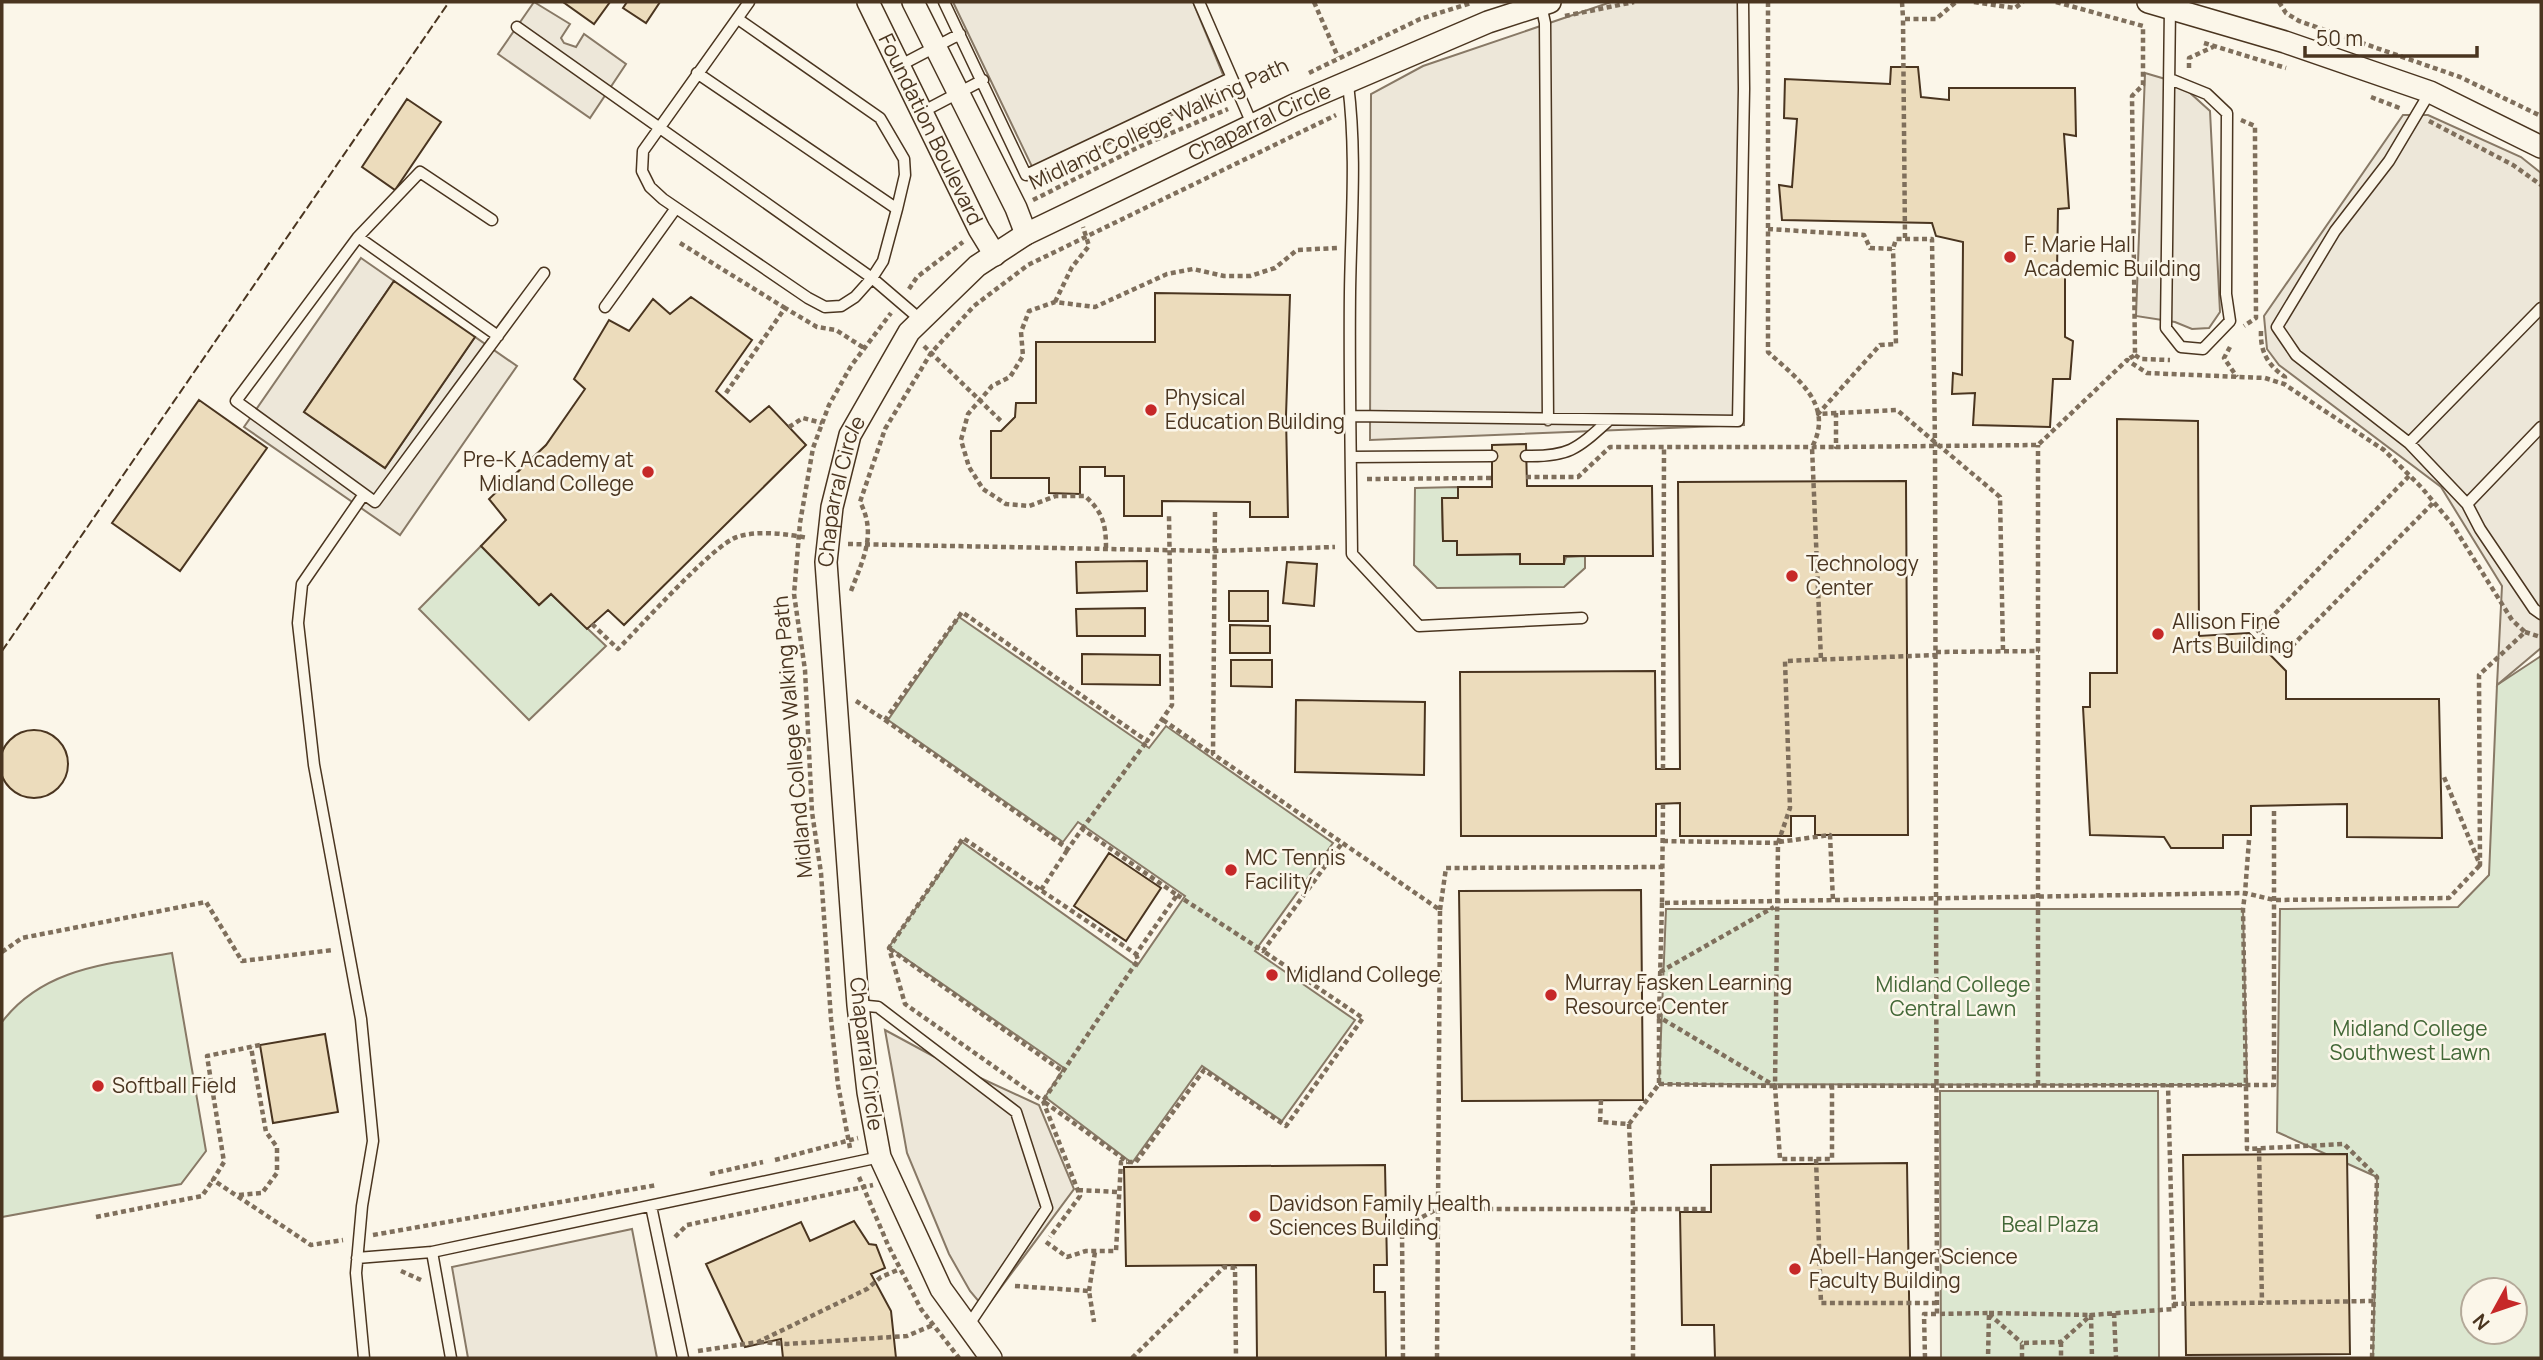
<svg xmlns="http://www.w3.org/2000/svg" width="2543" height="1360" font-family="Manrope,sans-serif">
<rect width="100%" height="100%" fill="#fbf6e9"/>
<path fill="#dce7d0" stroke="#887966" stroke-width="2" fill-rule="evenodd" d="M 1458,487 L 1458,498 L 1442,499 L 1443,540 L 1457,541 L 1458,555 L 1520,554 L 1521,564 L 1564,564 L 1566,557 L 1585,556 L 1585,568 L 1564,587 L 1437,588 L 1414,565 L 1415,488 Z
M 481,546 L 539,605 L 551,594 L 606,646 L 529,720 L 419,609 Z
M 959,617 L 1149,748 L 1166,726 L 1333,843 L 1255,951 L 1355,1020 L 1282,1121 L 1202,1066 L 1132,1163 L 1045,1097 L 1064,1068 L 889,947 L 962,842 L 1137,966 L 1185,896 L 1078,822 L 1063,842 L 888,720 Z
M 2541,656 L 2541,1358 L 2373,1358 L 2377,1177 L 2277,1132 L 2280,909 L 2458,907 L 2489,875 L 2497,685 ZM 2473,1290 L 2515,1290 L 2515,1332 L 2473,1332 Z
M 1666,909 L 2243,909 L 2247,1085 L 1659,1084 Z
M 172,953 L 206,1151 L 181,1184 L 2,1217 L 2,1022 C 44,967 109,964 172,953 Z
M 1940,1091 L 2158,1091 L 2159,1358 L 1941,1358 Z"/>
<path fill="#ede7d9" stroke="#887966" stroke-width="2" d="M 534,2 L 570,24 L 561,38 L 564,43 L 576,47 L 584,34 L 626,64 L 590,118 L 498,54 Z
M 953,2 L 1193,2 L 1229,89 L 1037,177 Z
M 1611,2 L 1748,2 L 1744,425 L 1370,440 L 1371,94 L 1423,66 Z
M 2145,73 L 2179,83 L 2210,111 L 2220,312 L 2209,328 L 2192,329 L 2175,322 L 2136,316 Z
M 2403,115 L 2428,115 L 2521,157 L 2541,173 L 2541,648 L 2497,685 L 2502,586 L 2441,487 L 2279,365 L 2267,349 L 2264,316 Z
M 361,258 L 394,281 L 304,412 L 385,468 L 475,337 L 517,366 L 400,535 L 244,427 Z
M 885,1030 L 933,1056 L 1039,1105 L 1074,1189 L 985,1309 L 970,1291 L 949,1254 L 907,1153 Z
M 632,1229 L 657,1358 L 468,1358 L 452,1267 Z"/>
<path fill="#ecdcbc" stroke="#4a3520" stroke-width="2" d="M 563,2 L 610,2 L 594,24 Z
M 627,2 L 660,2 L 646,23 L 623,8 Z
M 1891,67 L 1918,67 L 1921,97 L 1949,100 L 1949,88 L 2075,88 L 2076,136 L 2064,134 L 2069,208 L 2058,209 L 2057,272 L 2065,273 L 2065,337 L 2073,341 L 2070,379 L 2053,379 L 2050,427 L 1973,425 L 1975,393 L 1952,394 L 1953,373 L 1962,375 L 1963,242 L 1936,236 L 1932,223 L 1782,220 L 1779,185 L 1792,187 L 1797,119 L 1784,118 L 1785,79 L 1890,84 Z
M 407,99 L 441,122 L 395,190 L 362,167 Z
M 394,281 L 475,337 L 385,468 L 304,412 Z
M 1155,293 L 1290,295 L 1286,416 L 1288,517 L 1250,517 L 1250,502 L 1162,501 L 1162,516 L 1124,516 L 1124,476 L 1105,476 L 1105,467 L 1080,467 L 1080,494 L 1049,493 L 1049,478 L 991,478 L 991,431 L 1001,431 L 1015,417 L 1016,403 L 1036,403 L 1036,342 L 1155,342 Z
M 691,297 L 752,340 L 716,391 L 750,422 L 769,406 L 806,445 L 624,625 L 608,610 L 587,629 L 551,594 L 539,605 L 481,546 L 506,520 L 489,499 L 546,445 L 585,389 L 574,379 L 609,320 L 629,331 L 653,299 L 670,314 Z
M 199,400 L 267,448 L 180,571 L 112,523 Z
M 2117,419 L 2198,421 L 2199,636 L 2249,633 L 2286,671 L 2286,699 L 2439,699 L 2442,838 L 2347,837 L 2347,804 L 2251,806 L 2251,835 L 2223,835 L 2223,848 L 2171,848 L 2164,837 L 2090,835 L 2083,707 L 2090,707 L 2090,673 L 2117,673 Z
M 1526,444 L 1527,486 L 1652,486 L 1653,556 L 1564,556 L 1564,564 L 1520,564 L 1520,554 L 1457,555 L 1457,541 L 1443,541 L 1442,498 L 1458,498 L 1458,487 L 1492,487 L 1492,445 Z
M 1906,481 L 1908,835 L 1815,835 L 1815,816 L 1791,816 L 1791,836 L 1680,836 L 1680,803 L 1656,804 L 1656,836 L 1461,836 L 1460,672 L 1655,671 L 1656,769 L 1680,769 L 1678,482 Z
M 1147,561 L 1147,591 L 1077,593 L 1076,562 Z
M 1287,562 L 1317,564 L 1314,606 L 1283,603 Z
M 1229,591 L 1268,591 L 1268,621 L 1229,621 Z
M 1145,608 L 1145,636 L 1077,636 L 1076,609 Z
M 1230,625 L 1270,626 L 1270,653 L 1230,653 Z
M 1082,654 L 1160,655 L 1160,685 L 1082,684 Z
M 1231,660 L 1272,660 L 1272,687 L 1231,686 Z
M 1296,700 L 1425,702 L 1424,775 L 1295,772 Z
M0 764a34 34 0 1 1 68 0a34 34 0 1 1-68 0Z
M 1109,853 L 1161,888 L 1126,941 L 1074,906 Z
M 1641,890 L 1643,1100 L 1462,1101 L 1459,891 Z
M 325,1034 L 338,1112 L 273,1123 L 260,1045 Z
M 2347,1154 L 2350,1354 L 2186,1355 L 2183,1155 Z
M 1907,1163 L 1910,1358 L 1715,1358 L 1714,1325 L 1682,1325 L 1680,1212 L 1711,1212 L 1711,1165 Z
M 1385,1165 L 1387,1265 L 1374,1265 L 1374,1292 L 1385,1292 L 1386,1358 L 1257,1358 L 1256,1265 L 1126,1266 L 1124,1167 Z
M 854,1221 L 869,1244 L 876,1245 L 885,1268 L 871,1274 L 891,1311 L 896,1358 L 783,1358 L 781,1339 L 745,1347 L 706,1264 L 801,1222 L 810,1241 Z"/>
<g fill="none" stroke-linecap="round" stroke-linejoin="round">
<g stroke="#4a3520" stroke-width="13">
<path id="lane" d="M 944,2 L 1026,175 L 1231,78
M 1199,2 L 1252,124
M 1541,5 L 1545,23 L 1548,420
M 2170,7 L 2166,328 L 2181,347 L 2203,349 L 2230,321 L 2226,294 L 2227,113 L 2207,94 L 2170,79
M 738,19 L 880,118 L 904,159 L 905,175 L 897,209 L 883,261 L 872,278 L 855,297 L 841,306 L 825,307 L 808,298 L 663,199 L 650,187 L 642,171 L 643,151 L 749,2
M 517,27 L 872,278 L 921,320
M 899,66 L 960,34
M 697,73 L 897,209
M 1348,84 C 1357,156 1351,220 1350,292 C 1349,379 1351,467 1352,554 L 1419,626 L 1582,618
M 2430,92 L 2389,161 L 2335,231 L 2277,327 L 2296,355 L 2409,443 L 2541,308
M 922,112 L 983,80
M 358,237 L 420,172 L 492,220
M 605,307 L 676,208
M 498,336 L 358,237 L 236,401 L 375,502 L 544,273
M 1351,416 L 1738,421 L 1744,89 L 1743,2
M 2541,427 L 2467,504 L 2480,529 L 2534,609 L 2541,614
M 2409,443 L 2467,504
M 1526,456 C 1569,457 1577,449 1608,421
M 1351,457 L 1492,456
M 364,494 L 302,584 L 298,623 L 314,765 L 361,1019 L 373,1141 L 362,1206 L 356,1273 L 364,1358
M 858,1005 L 878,1007 L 1016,1112 L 1047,1208 L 968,1326
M 651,1206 L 683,1358
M 357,1258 L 432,1252
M 451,1358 L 432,1252 L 880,1157"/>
</g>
<g stroke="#4a3520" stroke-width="24">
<g id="street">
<path id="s1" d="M 868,2 L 979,229 L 995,255"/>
<path d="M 913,2 L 1016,208 L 1026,234"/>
<path d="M 2148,2 L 2285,42 L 2430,92 L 2541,147"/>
<path id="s2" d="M 991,1358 L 941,1289 L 880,1157 L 868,1092 L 858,1005 L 826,562 L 832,507 L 850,435 L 909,332 L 977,266 L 1026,234 L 1294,105 L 1488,22 L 1550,2"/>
</g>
</g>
<path stroke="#7f6f5c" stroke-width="4.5" stroke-dasharray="5 3.5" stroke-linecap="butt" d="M 1314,2 L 1338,57
M 1768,2 L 1768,352 C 1796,378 1835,404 1812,447 L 1821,660
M 1902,2 L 1903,18
M 1974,2 L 2015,8 L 2023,2
M 2056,2 L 2143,26 L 2143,85 L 2132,96 L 2135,355 L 2127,360
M 2279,2 L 2286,13 L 2299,21 L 2460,77 L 2541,116
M 1565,16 L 1634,2
M 2204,43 L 2286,68
M 2189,68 L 2189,58 L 2213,47
M 1309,73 L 1420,19 L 1471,3
M 2371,97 L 2402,109
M 2241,120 L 2255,126 L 2255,140 L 2256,318 L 2244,326
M 2429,121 L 2513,165 L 2541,185
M 1033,200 L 1141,146 L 1228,109
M 1768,229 L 1864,235 L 1870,248 L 1893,249 L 1896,239 L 1932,239 L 1935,444 L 1937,1314 L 1989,1313 L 1988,1358
M 1905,238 L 1903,19 L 1936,19 L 1956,2
M 680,243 L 785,308
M 909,289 L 917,277 L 963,242
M 1055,302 L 1072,267 L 1089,246 L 1083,227
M 2261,331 C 2260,352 2268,365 2285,377 L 2284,384
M 924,346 L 1003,423
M 2230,347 L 2224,358 L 2237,377
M 2135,355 L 2141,359 L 2170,360
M 726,393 L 785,308 L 817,327 L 836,330 L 864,348
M 1836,413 L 1818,414 L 1880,345 L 1896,344 L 1893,249
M 789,427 L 803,418 L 822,423
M 2409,476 L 2258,631 L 2283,655 L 2435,501
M 1526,477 L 1578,477 L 1610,447 L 1836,447
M 1367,479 L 1492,478
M 1215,512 L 1213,754 L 1440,910 L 1437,1358
M 848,544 L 1213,551 L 1335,547
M 1106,548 C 1106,525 1103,512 1085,496 L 1056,496 L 1029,506 L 1006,504 L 983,489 L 969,467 L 961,440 L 968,414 L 992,386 L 1010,377 L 1023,356 L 1021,332 L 1029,311 L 1055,302 L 1095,307 L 1167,274 L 1193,269 L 1224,276 L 1250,276 L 1275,268 L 1297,250 L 1337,248
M 851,591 C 863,559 877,534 860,502 L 885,429 L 931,353 L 974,306 L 1028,265 L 1336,115
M 592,624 L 618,649 C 639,628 714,544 737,537 C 757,530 788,534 808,538
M 2525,632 L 2541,637
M 2003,650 L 2000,497 L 1897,410 L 1836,413 L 1836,447 L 2038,445 L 2127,360 L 2147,373 L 2265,378 L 2284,384 L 2384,450 L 2422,488 L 2452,524 L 2512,620 L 2525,632 L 2479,675 L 2480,865 L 2444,777
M 1936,652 L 2039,651
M 856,701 L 885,720 L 962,612 L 1147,741 L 1172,705 L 1169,516
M 885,720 L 1068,849 L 1082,829 L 1177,895 L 1136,954 L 963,838 L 889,948 L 905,1004 L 1043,1101 L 1080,1196 L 1050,1237
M 1163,720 L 1212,754
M 1663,769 L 1664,449
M 1663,804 L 1662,903 L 2245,893 L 2243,909 L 2247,1149 L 2344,1144 L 2377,1177 L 2372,1358
M 1082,829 L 1147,741
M 2249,840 L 2245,893 L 2274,900 L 2449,898 L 2480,865
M 1663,841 L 1778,843 L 1775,1086 L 1780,1159 L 1832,1159 L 1832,1086
M 1779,842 L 1830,835 L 1833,901
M 1778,843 L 1790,808 L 1785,661 L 1936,655
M 1041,890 L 1068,849
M 1177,895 L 1263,951 L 1342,843
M 1662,903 L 1659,1017 L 1775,1086
M 1440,910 L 1446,868 L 1663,867
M 890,949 L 1062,1071
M 2,952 L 22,938 L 206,902 L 242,961 L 333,950
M 1136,954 L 1138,960 L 1043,1101 L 1128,1162 L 1136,1162 L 1204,1070 L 1286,1126 L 1363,1018 L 1263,951
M 1660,972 L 1774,907
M 260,1045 L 207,1056 L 224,1162 L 213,1180 L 311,1245 L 343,1240
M 1659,1084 L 1775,1086 L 2274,1085 L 2274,811
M 2038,1085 L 2038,445
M 1601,1100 L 1600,1122 L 1629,1124 L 1659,1084 L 1659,1018
M 1629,1124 L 1633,1209 L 1633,1358
M 850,1148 L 838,1085 L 831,1019 L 821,873 L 812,812 L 805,670 L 794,594 L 800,523 L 813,448 L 829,405 L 851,366 L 891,313
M 2259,1148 L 2262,1303
M 1816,1159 L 1821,1303 L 1937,1303
M 775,1160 L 858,1138
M 710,1174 L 763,1162
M 859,1177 L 888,1245 L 921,1309 L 959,1358
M 1078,1190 L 1119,1192
M 239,1195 L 262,1193 L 277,1173 L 277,1147 L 266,1132 L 251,1047
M 96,1217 L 202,1196 L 213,1180
M 373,1235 L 657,1185
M 675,1237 L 687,1225 L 873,1185
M 1046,1242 L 1067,1257 L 1086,1251 L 1116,1251 L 1121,1162 L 1127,1162
M 401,1271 L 421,1280
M 1015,1286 L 1089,1291 L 1094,1322
M 1089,1291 L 1095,1252
M 2173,1304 L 2373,1301
M 1989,1313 L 2091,1315 L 2092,1358
M 2114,1313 L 2116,1358
M 1989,1314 L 2022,1343
M 759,1342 L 787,1344 L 907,1336 L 933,1325
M 2061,1342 L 2061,1358
M 698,1351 L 758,1342 L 867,1289 L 881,1277 L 900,1269
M 1132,1358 L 1224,1267 L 1235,1268 L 1236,1358
M 1403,1358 L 1402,1228 L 1437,1209 L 1707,1209
M 1925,1358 L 1924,1314 L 1937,1314
M 2022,1358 L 2022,1343 L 2061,1342 L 2091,1315 L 2174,1309 L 2168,1085"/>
<use href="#lane" stroke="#fbf6e9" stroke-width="10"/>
<use href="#street" stroke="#fbf6e9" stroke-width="21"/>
<path stroke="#4a3520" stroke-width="2" stroke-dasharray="9 3.5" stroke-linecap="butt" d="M 2,651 L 449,2"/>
</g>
<g fill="#c62828" stroke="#fbf6e9" stroke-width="2.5">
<circle cx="2010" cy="257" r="7"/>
<circle cx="1151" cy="410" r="7"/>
<circle cx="648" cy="472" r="7"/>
<circle cx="1792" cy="576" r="7"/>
<circle cx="2158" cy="634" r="7"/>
<circle cx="1231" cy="870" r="7"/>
<circle cx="1272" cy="975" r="7"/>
<circle cx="1551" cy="995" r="7"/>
<circle cx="98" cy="1086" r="7"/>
<circle cx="1255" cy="1216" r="7"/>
<circle cx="1795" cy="1269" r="7"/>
</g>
<g text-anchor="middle" stroke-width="5" stroke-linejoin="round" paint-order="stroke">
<g font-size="21" fill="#4a3520" stroke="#fbf6e9">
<text dy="7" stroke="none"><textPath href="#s2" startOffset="1489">Chaparral Circle</textPath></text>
<text transform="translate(1159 124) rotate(-25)" y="7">Midland College Walking Path</text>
<text dy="7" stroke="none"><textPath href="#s1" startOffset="142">Foundation Boulevard</textPath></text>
<text dy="7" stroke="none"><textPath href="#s2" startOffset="901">Chaparral Circle</textPath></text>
<text transform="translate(793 737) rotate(-95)" y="7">Midland College Walking Path</text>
<text transform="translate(866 1054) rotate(83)" y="7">Chaparral Circle</text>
</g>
<g font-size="21" fill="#4a3520" stroke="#fbf6e9" text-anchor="start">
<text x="2024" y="252">F. Marie Hall<tspan x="2024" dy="24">Academic Building</tspan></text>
<text x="1165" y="405">Physical<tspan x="1165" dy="24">Education Building</tspan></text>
<text x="634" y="467" text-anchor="end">Pre-K Academy at<tspan x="634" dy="24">Midland College</tspan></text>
<text x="1806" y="571">Technology<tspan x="1806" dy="24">Center</tspan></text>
<text x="2172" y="629">Allison Fine<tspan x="2172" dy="24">Arts Building</tspan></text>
<text x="1245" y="865">MC Tennis<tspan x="1245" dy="24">Facility</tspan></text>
<text x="1286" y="982">Midland College</text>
<text x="1565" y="990">Murray Fasken Learning<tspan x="1565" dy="24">Resource Center</tspan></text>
<text x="112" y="1093">Softball Field</text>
<text x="1269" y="1211">Davidson Family Health<tspan x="1269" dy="24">Sciences Building</tspan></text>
<text x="1809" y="1264">Abell-Hanger Science<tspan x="1809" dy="24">Faculty Building</tspan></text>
</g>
<g font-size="21" fill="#436837" stroke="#fbf6e9">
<text x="1953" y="992">Midland College<tspan x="1953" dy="24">Central Lawn</tspan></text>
<text x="2410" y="1036">Midland College<tspan x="2410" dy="24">Southwest Lawn</tspan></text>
<text x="2050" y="1232">Beal Plaza</text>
</g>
</g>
<rect width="2543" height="1360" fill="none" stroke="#4a3520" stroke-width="7"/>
<g transform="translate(2494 1311) rotate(230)"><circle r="33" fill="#fbf6e9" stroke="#b4a999" stroke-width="2"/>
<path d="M0-5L12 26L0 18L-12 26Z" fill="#c62828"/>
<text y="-10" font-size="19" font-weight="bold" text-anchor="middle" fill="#4a3520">N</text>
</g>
<path d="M2305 46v10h172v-10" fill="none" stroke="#4a3520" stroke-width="3.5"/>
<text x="2316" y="46" font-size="21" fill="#4a3520" stroke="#fbf6e9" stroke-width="5" paint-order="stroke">50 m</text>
</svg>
